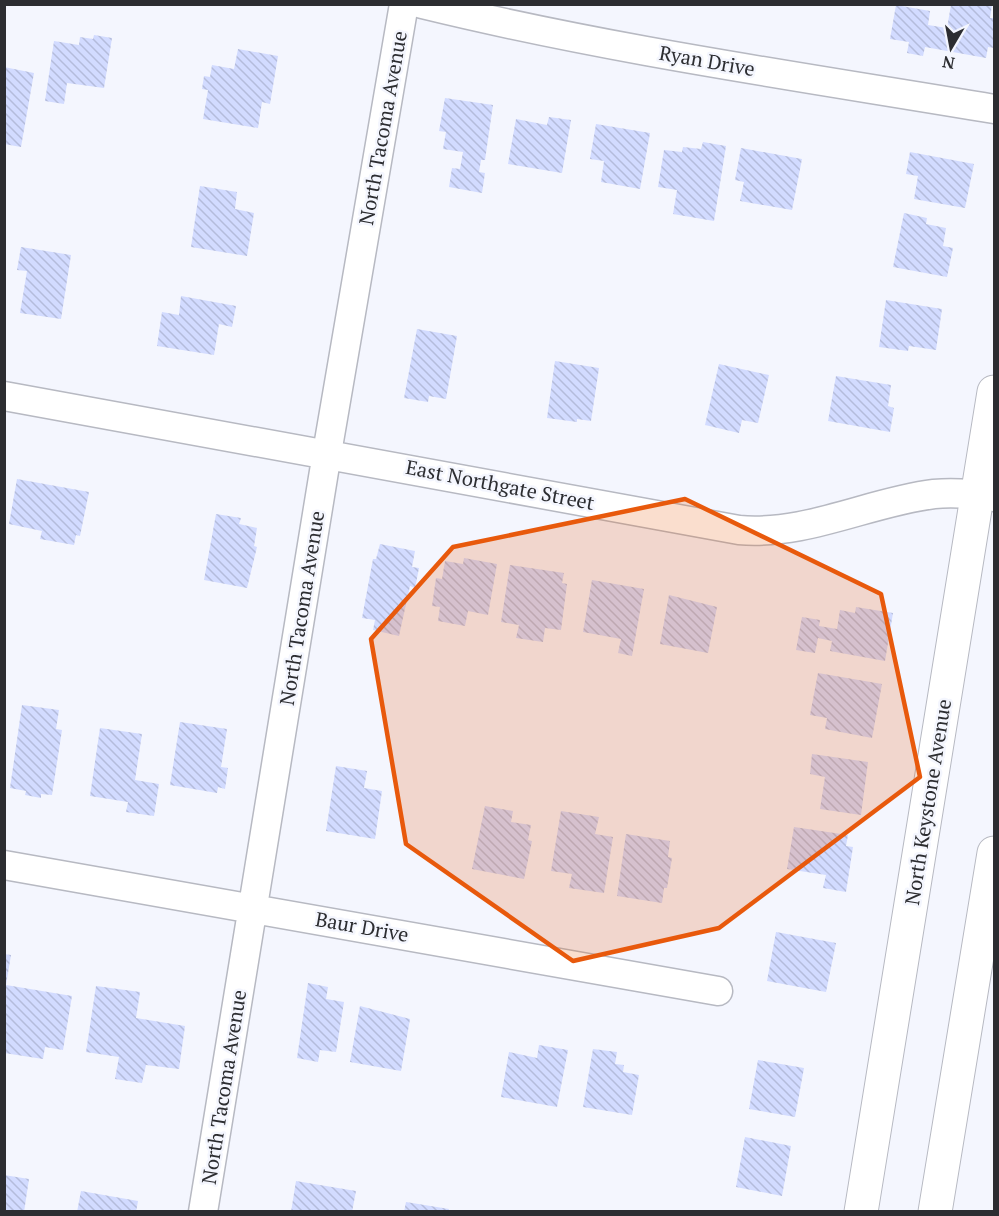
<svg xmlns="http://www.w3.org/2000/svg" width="999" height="1216" font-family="'PT Serif',serif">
<defs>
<pattern id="building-back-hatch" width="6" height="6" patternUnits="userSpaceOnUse" patternTransform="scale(1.5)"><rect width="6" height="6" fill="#d2dbff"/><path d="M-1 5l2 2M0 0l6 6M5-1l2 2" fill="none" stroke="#b4bcdb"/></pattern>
</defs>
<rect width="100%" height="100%" fill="#f4f6fe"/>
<path fill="url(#building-back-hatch)" d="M 896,5 L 930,11 L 928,25 L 947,28 L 951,5 L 992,5 L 990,18 L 994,18 L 994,48 L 988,47 L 986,58 L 925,47 L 923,56 L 907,53 L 909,42 L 890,39 Z
M 94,35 L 112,38 L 104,88 L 67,83 L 64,104 L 45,101 L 54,41 L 79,45 L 80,37 L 93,39 Z
M 238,49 L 278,56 L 270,104 L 262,102 L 258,128 L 203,119 L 208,90 L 202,89 L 204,76 L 210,77 L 212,65 L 234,69 Z
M 4,67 L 34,73 L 21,147 L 4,144 Z
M 445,98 L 493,105 L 485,160 L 481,160 L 479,172 L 485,173 L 482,193 L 449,187 L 452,168 L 460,169 L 463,152 L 443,149 L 446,132 L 439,131 Z
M 549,117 L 571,120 L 562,173 L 508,164 L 516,119 L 547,125 Z
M 596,124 L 650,133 L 640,189 L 601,182 L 604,161 L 590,159 Z
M 703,142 L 726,146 L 714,221 L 673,214 L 677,190 L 658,187 L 664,150 L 682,152 L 683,147 L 701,149 Z
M 741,148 L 802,159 L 792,210 L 740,201 L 744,182 L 735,180 Z
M 910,152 L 974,164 L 965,208 L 914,199 L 918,176 L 906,174 Z
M 200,186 L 237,192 L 235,209 L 254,213 L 247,256 L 191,247 Z
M 904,213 L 927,218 L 926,224 L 946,228 L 943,246 L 953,248 L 947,277 L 893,267 Z
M 21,247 L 71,255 L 61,319 L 20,313 L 27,271 L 17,270 Z
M 181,296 L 236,306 L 232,327 L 219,324 L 214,355 L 157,346 L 162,312 L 179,315 Z
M 886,300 L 942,309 L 936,350 L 909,346 L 908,351 L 879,347 Z
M 417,329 L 457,336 L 446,399 L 429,396 L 428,402 L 404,398 Z
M 555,361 L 599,368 L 591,421 L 577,419 L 577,422 L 547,418 Z
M 719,364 L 769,375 L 758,423 L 742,420 L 739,433 L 705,425 Z
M 836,376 L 891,385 L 888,406 L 894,408 L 890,432 L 828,421 Z
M 17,479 L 89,492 L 80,536 L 76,535 L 74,545 L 40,539 L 42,531 L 9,524 Z
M 216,514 L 241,518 L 239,524 L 257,528 L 254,546 L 257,547 L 247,588 L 204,580 Z
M 380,544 L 415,551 L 412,567 L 419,568 L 415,588 L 410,586 L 399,636 L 373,630 L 375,620 L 362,618 L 373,559 L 376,559 Z
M 464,558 L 497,564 L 488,615 L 468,611 L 465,626 L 438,621 L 440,607 L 432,606 L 436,578 L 442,579 L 445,561 L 463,564 Z
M 510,565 L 564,573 L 562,583 L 567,584 L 561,630 L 545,628 L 543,642 L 516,638 L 519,625 L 501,622 Z
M 592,580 L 644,589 L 632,656 L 618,653 L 621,639 L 583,632 Z
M 669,595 L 717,607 L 708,653 L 660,644 Z
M 856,607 L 893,613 L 885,661 L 830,651 L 832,641 L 818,638 L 815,653 L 796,650 L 802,617 L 820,620 L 819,626 L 837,629 L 840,610 L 855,613 Z
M 818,673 L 882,684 L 872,738 L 825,729 L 827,718 L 810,715 Z
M 22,705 L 59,710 L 56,729 L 62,730 L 52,795 L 41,794 L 41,798 L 25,795 L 26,791 L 10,788 Z
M 180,722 L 227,729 L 221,767 L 228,768 L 225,789 L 218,787 L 217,793 L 170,785 Z
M 100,728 L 142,734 L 135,780 L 159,784 L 154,816 L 126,812 L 128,802 L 90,796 Z
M 812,754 L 868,762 L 861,815 L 820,809 L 825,777 L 810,774 Z
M 336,766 L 367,771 L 364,788 L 382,791 L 375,839 L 326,831 Z
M 485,806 L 513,811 L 511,822 L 531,825 L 528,840 L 532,841 L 524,879 L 472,869 Z
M 561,811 L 599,817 L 595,834 L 613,837 L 604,893 L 569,888 L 572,874 L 551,871 Z
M 794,827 L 848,835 L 846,846 L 853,847 L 846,892 L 823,888 L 826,875 L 787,869 Z
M 626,834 L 670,841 L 668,857 L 672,858 L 667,888 L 664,888 L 662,903 L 617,896 Z
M 776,932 L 836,943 L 826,992 L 767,981 Z
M 4,954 L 11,955 L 6,985 L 72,996 L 63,1050 L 45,1047 L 43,1059 L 4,1053 Z
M 308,983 L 328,987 L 326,999 L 344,1002 L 336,1052 L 320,1050 L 318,1062 L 297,1058 Z
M 96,986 L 140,992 L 136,1018 L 185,1026 L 179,1069 L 146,1065 L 142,1083 L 115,1079 L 119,1057 L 86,1052 Z
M 360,1006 L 410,1019 L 401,1071 L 350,1062 Z
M 539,1045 L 568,1050 L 557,1107 L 501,1097 L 509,1052 L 537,1058 Z
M 593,1049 L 617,1052 L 615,1064 L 624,1065 L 623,1072 L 639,1075 L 632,1115 L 583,1107 Z
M 758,1060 L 804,1068 L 795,1117 L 749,1109 Z
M 745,1137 L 791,1146 L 782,1196 L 736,1187 Z
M 4,1175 L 29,1179 L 24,1212 L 4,1212 Z
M 296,1181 L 356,1191 L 352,1212 L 291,1212 Z
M 81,1191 L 138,1201 L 136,1212 L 77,1212 Z
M 406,1202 L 449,1209 L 448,1212 L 404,1212 Z"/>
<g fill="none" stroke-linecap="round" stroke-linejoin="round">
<g stroke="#b7b9c2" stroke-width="31">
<path id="minor" d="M 422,4 C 610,50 803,77 994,109
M 4,396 L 739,530 C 806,536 869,502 934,494 C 955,492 975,494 994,497
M 4,865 L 718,991
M 203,1212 L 327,453 L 404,4"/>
</g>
<g stroke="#b7b9c2" stroke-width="35">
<path id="primary" d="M 861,1212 L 994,392
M 935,1212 L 994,853"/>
</g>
<use href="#minor" stroke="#fff" stroke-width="28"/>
<use href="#primary" stroke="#fff" stroke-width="33"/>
</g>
<path fill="#e8590c" fill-opacity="0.2" stroke="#e8590c" stroke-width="4.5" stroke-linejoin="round" d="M 685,499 L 881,594 L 920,777 L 719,928 L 573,961 L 406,844 L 371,639 L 453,547 Z"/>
<g text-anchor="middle" stroke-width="5" stroke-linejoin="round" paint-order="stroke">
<g font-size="20" fill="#2c2d31" stroke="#f4f6fe">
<text transform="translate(707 61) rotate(10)" y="7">Ryan Drive</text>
<text transform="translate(383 128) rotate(-80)" y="7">North Tacoma Avenue</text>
<text transform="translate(500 485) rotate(11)" y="7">East Northgate Street</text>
<text transform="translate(302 608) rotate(-81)" y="7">North Tacoma Avenue</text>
<text transform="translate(928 802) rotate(-81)" y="7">North Keystone Avenue</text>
<text transform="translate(362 927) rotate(10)" y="7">Baur Drive</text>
<text transform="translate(224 1087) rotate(-81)" y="7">North Tacoma Avenue</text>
</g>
</g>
<rect width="999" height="1216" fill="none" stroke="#2c2d31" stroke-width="12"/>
<g transform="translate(951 48) rotate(190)" stroke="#f4f6fe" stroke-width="4.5" paint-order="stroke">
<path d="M0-4.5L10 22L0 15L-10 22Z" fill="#2c2d31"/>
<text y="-9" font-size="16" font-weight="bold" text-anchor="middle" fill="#2c2d31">N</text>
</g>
</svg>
